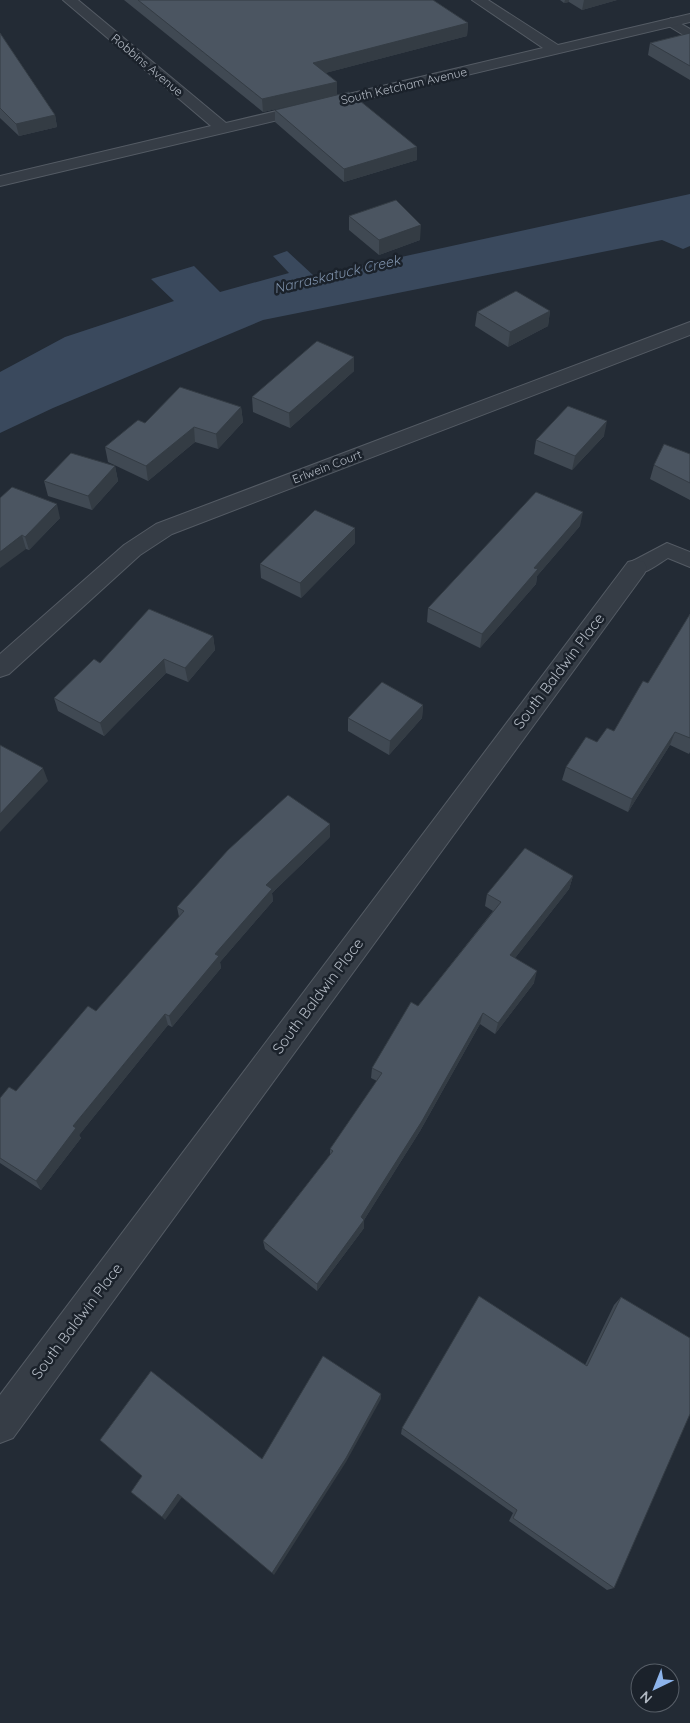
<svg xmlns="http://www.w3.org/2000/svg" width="690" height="1723" font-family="Quicksand,sans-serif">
<rect width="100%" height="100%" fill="#232b35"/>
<path fill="#3a495d" d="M 690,194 L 690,246 L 683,249 L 662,240 L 263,320 L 53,408 L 0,433 L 0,372 L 65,337 L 174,301 L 151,279 L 194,266 L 220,292 L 289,273 L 273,256 L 287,251 L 314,276 Z"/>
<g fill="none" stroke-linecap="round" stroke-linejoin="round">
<g stroke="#545b64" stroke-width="2">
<path id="lane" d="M 671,18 L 690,29 L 690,39 L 667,25 L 665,22 Z
M 667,543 L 690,552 L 690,567 L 668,558 C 656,565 643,577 629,573 L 626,568 L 629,563 Z"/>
</g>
<g stroke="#545b64" stroke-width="2">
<path id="street" d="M 63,0 L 78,0 L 226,123 L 543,48 L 472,0 L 488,0 L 558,45 L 690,14 L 690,22 L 0,186 L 0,176 L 211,126 Z
M 690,322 L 690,335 L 172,534 L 140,555 L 9,674 L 0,677 L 0,654 L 124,545 L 156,524 Z
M 636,560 L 644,562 L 647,568 L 644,574 L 13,1438 L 0,1443 L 0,1395 L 628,562 Z"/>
</g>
<use href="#lane" fill="#363d46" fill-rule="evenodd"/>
<use href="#street" fill="#363d46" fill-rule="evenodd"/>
</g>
<path fill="#404953" d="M 124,0 L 433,0 L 468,23 L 467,36 L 325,73 L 337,82 L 337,95 L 263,112 Z
M 560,0 L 617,0 L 582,10 L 569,2 L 564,3 Z
M 0,33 L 55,115 L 57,127 L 19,136 L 0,118 Z
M 690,33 L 690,80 L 648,55 L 650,43 Z
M 275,110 L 417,147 L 417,160 L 344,182 L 275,122 Z
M 349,216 L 420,240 L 379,255 L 349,230 Z
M 550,311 L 548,326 L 508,347 L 475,326 L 477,312 Z
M 354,357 L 354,371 L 290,428 L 253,412 L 252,397 Z
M 241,407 L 243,422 L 218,449 L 195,442 L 148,481 L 108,462 L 105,447 L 145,423 Z
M 604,436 L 572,470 L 534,454 L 536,440 Z
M 690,454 L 690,500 L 650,479 L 654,465 Z
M 115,466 L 118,481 L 92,510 L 48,496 L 44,481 Z
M 0,498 L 60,518 L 29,550 L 26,549 Z
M 580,526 L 537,576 L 536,584 L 480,648 L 427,622 L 428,608 Z
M 355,543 L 301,598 L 261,578 L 260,564 Z
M 690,614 L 690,752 L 689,754 L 670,745 L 628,812 L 562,780 L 566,767 L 597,742 L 614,731 L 648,683 Z
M 213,636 L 215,650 L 188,682 L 166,673 L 104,736 L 58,711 L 54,698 L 100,663 Z
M 423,705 L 422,718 L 389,755 L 348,731 L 348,718 Z
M 330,837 L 272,893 L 273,901 L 220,962 L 221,968 L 172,1027 L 168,1025 L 79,1135 L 81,1138 L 41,1190 L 0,1163 L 0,1098 L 16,1091 L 96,1011 L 179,917 L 177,907 Z
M 573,876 L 569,889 L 515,958 L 534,983 L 495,1034 L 480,1024 L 420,1131 L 364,1220 L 364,1228 L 317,1291 L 265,1249 L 263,1241 L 330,1155 L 330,1149 L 377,1081 L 371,1078 L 372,1068 L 418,1006 L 493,911 L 485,906 L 487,894 Z
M 621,1297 L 614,1588 L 607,1590 L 509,1521 L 513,1513 L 401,1434 L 402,1428 L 585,1365 L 614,1305 Z"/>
<path fill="#343c44" d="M 565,0 L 569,0 L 569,2 L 564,3 Z
M 584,0 L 617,0 L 582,10 Z
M 468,23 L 467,36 L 314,76 L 313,63 Z
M 337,82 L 337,95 L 263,112 L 262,99 Z
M 55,115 L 57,127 L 19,136 L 16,124 Z
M 417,147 L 417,160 L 344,182 L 344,169 Z
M 421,225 L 420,240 L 379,255 L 379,240 Z
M 550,311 L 548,326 L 508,347 L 510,332 Z
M 354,357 L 354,371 L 290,428 L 289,413 Z
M 241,407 L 243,422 L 218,449 L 216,434 Z
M 607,421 L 604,436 L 572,470 L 575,456 Z
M 194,427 L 195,442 L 148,481 L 146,466 Z
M 115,466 L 118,481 L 92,510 L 88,496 Z
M 57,504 L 60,518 L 29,550 L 25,537 Z
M 583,512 L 580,526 L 537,576 L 536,584 L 480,648 L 482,634 L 534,568 Z
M 355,528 L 355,543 L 301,598 L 300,583 Z
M 22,535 L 26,549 L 0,568 L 0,552 Z
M 213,636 L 215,650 L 188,682 L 185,668 Z
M 164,659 L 166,673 L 104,736 L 100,723 Z
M 423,705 L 422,718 L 389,755 L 390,741 Z
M 675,732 L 670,745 L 628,812 L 632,799 Z
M 43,768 L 48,781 L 0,832 L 0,814 Z
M 330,824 L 330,837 L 272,893 L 273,901 L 220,962 L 221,968 L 172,1027 L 169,1016 L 266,885 Z
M 573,876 L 569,889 L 508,967 L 510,955 Z
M 537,971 L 534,983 L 495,1034 L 498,1023 Z
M 483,1013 L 480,1024 L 420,1131 L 364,1220 L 364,1228 L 317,1291 L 317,1284 L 361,1217 Z
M 165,1014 L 168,1025 L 79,1135 L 81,1138 L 41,1190 L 36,1181 L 73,1126 Z
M 381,1394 L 381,1399 L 346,1462 L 274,1575 L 272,1573 Z
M 178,1494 L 182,1497 L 165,1520 L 162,1517 Z"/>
<path fill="#4b5561" stroke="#343c44" d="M 138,0 L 433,0 L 468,23 L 313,63 L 337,82 L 262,99 Z
M 0,33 L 55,115 L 16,124 L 0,108 Z
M 690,33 L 690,66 L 650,43 Z
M 349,92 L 417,147 L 344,169 L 275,110 Z
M 396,200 L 421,225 L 379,240 L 349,216 Z
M 516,291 L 550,311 L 510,332 L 477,312 Z
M 317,341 L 354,357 L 289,413 L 252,397 Z
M 180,387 L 241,407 L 216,434 L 194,427 L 146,466 L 105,447 L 138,420 L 145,423 Z
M 568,406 L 607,421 L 575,456 L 536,440 Z
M 664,444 L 690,454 L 690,483 L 654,465 Z
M 71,453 L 115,466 L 88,496 L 44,481 Z
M 12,487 L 57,504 L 25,537 L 22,535 L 0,552 L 0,498 Z
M 536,492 L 583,512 L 534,568 L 538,569 L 482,634 L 428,608 Z
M 315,510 L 355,528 L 300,583 L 260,564 Z
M 149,609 L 213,636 L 185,668 L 164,659 L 100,723 L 54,698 L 94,659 L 100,663 Z
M 690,614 L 690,738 L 675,732 L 632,799 L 566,767 L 586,737 L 597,742 L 607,728 L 614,731 L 643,681 L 648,683 Z
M 382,682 L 423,705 L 390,741 L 348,718 Z
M 0,745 L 43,768 L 0,814 Z
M 288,795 L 330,824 L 266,885 L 272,889 L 215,954 L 219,956 L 169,1016 L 165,1014 L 73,1126 L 76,1128 L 36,1181 L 0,1158 L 0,1098 L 9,1087 L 16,1091 L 88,1006 L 96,1011 L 184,911 L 177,907 L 228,850 Z
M 525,848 L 573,876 L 510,955 L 537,971 L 498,1023 L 483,1013 L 422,1121 L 361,1217 L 364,1220 L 317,1284 L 263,1241 L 333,1151 L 330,1149 L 382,1073 L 372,1068 L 411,1002 L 418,1006 L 501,902 L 487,894 Z
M 479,1296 L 587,1366 L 621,1297 L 690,1338 L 690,1414 L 614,1588 L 513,1518 L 517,1510 L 402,1428 Z
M 323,1356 L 381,1394 L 346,1458 L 272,1573 L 178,1494 L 162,1517 L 131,1492 L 142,1476 L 100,1440 L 151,1371 L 262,1459 Z"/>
<g text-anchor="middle" stroke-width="5" stroke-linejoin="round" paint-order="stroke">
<g font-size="12" fill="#b1b8c2" stroke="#1b222b">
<text transform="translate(147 65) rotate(40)" y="4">Robbins Avenue</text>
<text transform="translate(404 86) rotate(-13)" y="4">South Ketcham Avenue</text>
<text transform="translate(327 467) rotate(-21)" y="4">Erlwein Court</text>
</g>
<g font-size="14" font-style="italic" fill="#7c8fa8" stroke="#1b222b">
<text transform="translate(337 274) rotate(-13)" y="5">Narraskatuck Creek</text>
</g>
<g font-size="15" fill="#b1b8c2" stroke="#1b222b">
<text transform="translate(559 671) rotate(-53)" y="5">South Baldwin Place</text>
<text transform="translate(318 996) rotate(-53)" y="5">South Baldwin Place</text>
<text transform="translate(77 1321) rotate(-53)" y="5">South Baldwin Place</text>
</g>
</g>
<g transform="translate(655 1688) rotate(223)"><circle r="24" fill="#1b222b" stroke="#575e67"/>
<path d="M0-4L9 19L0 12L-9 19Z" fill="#8db4eb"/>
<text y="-8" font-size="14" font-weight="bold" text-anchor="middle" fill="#b1b8c2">N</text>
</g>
</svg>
